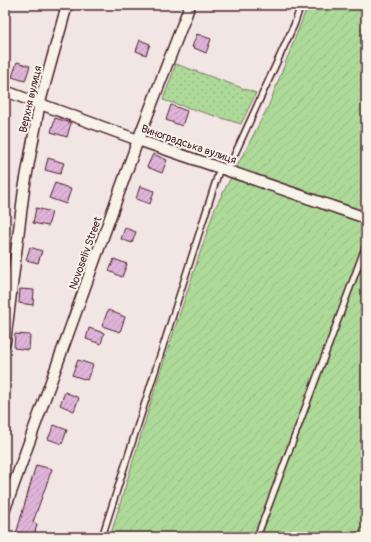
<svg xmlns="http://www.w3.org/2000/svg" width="371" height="542" font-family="Pangolin,sans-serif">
<defs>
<pattern id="grass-dots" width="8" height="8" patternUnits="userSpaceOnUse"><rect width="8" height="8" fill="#adda98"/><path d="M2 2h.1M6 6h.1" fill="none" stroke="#96bb83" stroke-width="1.8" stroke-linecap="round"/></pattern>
<pattern id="garden-furrows" width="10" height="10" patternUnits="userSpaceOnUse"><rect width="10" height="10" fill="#adda98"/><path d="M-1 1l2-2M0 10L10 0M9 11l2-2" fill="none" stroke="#96bb83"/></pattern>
<pattern id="building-hatch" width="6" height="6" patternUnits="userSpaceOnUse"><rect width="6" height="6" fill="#dfb4da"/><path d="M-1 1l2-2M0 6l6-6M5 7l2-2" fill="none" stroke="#c19abb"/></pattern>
</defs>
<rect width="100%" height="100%" fill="#f2e6e5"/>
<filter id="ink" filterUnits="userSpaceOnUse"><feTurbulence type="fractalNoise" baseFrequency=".025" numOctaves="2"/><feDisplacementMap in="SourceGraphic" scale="8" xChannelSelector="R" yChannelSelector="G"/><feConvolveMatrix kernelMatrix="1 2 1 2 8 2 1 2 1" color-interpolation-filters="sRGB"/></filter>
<g filter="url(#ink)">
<path fill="url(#grass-dots)" stroke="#7c7c62" d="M 176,64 L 256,93 L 241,124 L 163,100 Z"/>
<path fill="url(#garden-furrows)" stroke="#7c7c62" d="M 308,5 L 366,5 L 366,537 L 110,537 L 158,379 L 215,208 L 268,107 Z"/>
<path fill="url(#building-hatch)" stroke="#4a1f2b" d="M 197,34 L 211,39 L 206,53 L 192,47 Z
M 140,40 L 150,44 L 146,55 L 136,51 Z
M 17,62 L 30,66 L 25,81 L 12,77 Z
M 171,105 L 187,111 L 182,126 L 166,120 Z
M 55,118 L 71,123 L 67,137 L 51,132 Z
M 153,154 L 167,160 L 162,173 L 147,167 Z
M 48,158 L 64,163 L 60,174 L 45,170 Z
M 55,183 L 71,189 L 66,204 L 49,198 Z
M 140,186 L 154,191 L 150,204 L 136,199 Z
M 36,208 L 52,212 L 48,226 L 33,223 Z
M 125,228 L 136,232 L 132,243 L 121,239 Z
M 30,247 L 42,251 L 38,263 L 26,260 Z
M 114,259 L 127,264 L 122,277 L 109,271 Z
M 20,289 L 34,290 L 33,305 L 19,303 Z
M 108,310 L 125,317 L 120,332 L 102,326 Z
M 89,328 L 104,333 L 101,344 L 86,339 Z
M 15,334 L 30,335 L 29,350 L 14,348 Z
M 78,360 L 93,365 L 87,380 L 72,375 Z
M 65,392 L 79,398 L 74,411 L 60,405 Z
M 54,425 L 67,430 L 62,444 L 48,439 Z
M 36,465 L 52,469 L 33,522 L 37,524 L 34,537 L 28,537 L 16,534 Z"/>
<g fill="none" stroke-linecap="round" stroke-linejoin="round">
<g stroke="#4a1f2b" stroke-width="8">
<path id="service" d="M 227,171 L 294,25 L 301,5
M 102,537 L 220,168
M 257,537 L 366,245"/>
</g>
<g stroke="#4a1f2b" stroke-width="13">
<path id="minor" d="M 5,91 L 138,140 L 366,218
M 5,342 L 24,189 L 40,102 L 67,5
M 5,509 L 138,140 L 190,5"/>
</g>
<use href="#service" stroke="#f7f3e8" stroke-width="5"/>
<use href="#minor" stroke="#f7f3e8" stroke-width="10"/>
</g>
</g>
<g text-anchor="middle" stroke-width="4" stroke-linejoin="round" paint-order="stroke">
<g font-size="11" fill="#4a1f2b" stroke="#f7f3e8">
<text transform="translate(30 99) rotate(-77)" y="4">Верхня вулиця</text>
<text transform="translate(189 144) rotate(19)" y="4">Виноградська вулиця</text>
<text transform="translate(85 253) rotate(-70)" y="4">Novoseliv Street</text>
</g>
</g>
<rect width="371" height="542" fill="none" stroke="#f7f3e8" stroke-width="20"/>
<rect x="10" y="10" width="351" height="522" fill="none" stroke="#4a1f2b" stroke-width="1.5" filter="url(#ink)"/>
</svg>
